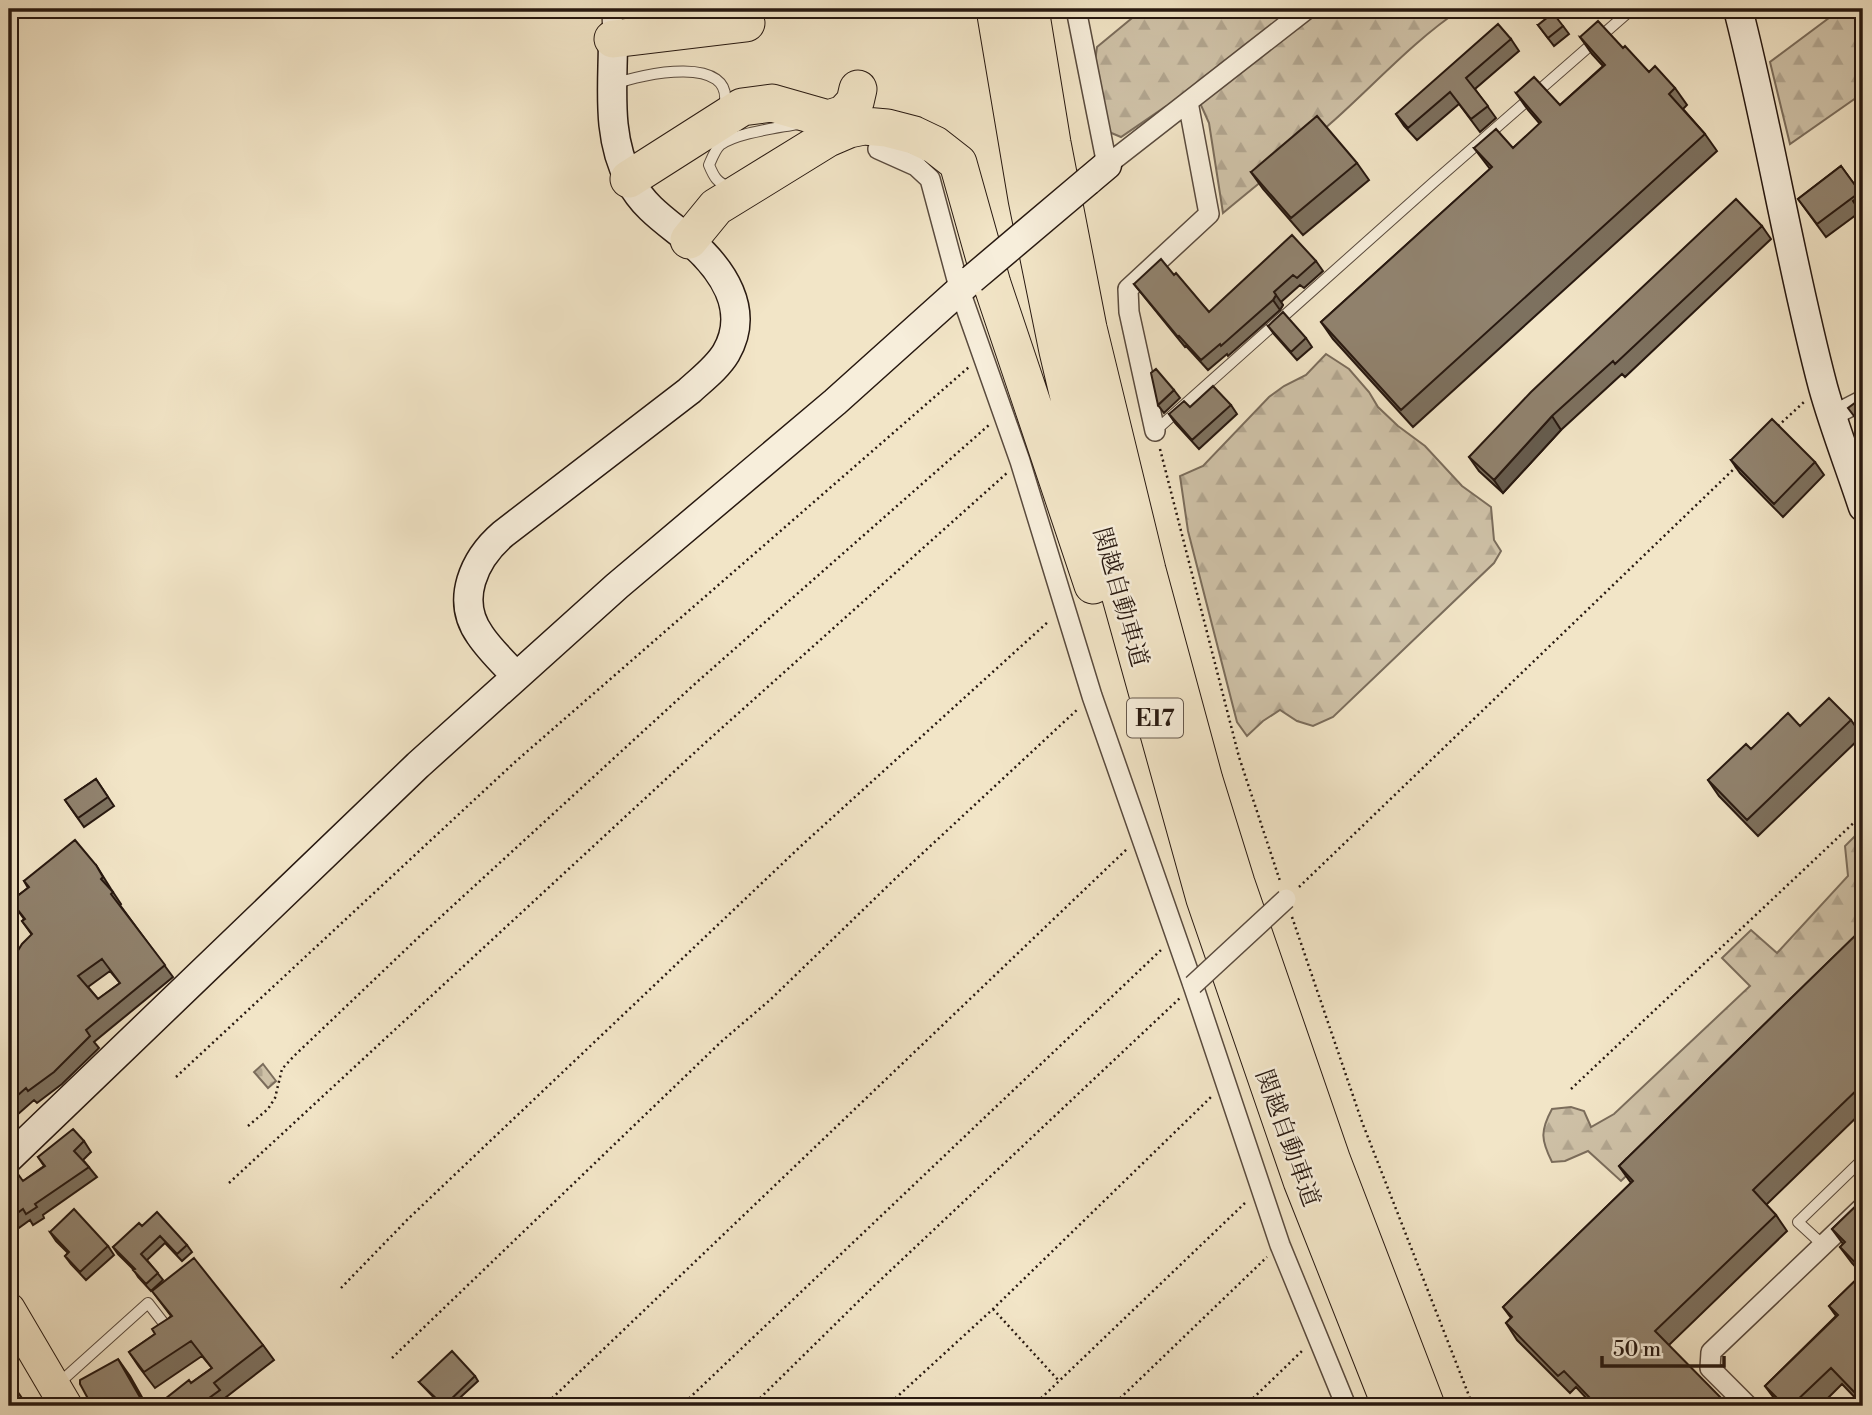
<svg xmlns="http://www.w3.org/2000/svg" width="1872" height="1415" font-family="'Libre Bodoni','Noto Serif JP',serif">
<defs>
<pattern id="forest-firs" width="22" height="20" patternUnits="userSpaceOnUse" patternTransform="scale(1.75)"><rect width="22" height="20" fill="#cfc2a8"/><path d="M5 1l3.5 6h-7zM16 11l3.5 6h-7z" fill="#b2a690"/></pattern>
<pattern id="cemetery-stones" width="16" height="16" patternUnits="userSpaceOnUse" patternTransform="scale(1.75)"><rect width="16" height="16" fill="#cfc2a8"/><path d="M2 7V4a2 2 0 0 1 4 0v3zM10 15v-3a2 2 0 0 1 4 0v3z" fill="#b2a690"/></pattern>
</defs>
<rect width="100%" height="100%" fill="#f2e5c7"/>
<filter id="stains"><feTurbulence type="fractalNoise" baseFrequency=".00286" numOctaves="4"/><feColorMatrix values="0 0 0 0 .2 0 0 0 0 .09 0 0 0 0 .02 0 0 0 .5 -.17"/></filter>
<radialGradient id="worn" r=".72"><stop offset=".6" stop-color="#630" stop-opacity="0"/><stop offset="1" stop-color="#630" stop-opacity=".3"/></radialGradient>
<path fill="url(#forest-firs)" stroke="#7b6d5c" stroke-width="2" d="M 1143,9 L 1461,9 C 1413,41 1374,85 1331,123 C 1296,154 1259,183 1223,213 L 1209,123 L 1196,94 L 1165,107 L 1121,137 L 1109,132 L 1095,61 L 1097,47 Z
M 1841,9 L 1863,9 L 1863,93 L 1790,144 L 1770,62 Z
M 1326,354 L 1349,369 L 1369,392 L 1378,407 L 1398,426 L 1425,446 L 1462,486 L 1491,507 L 1494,540 L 1501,551 L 1494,563 L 1333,717 L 1313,726 L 1297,721 L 1280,710 L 1263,721 L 1247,736 L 1237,722 L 1188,531 L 1180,476 L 1203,466 L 1269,397 L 1284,386 L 1306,375 Z
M 1863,828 L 1863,947 L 1621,1181 L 1588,1151 L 1565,1161 L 1552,1162 C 1541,1140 1540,1131 1552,1109 L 1571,1107 L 1584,1111 L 1591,1127 L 1614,1114 L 1750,986 L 1722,958 L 1751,930 L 1777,953 L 1848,876 L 1845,846 Z"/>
<path fill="url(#cemetery-stones)" stroke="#7b6d5c" stroke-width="2" d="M 263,1064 L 276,1081 L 268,1088 L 254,1072 Z"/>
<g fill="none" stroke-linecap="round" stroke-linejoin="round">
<g stroke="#5a4b3e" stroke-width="12">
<path id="lane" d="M 615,84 C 640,74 737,53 724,107
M 730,187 C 717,183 714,177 709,165 C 712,158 715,150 720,145 C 736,133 777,128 797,124
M 1155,431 L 1434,182 L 1632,9
M 1823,1245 L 1798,1222 L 1863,1159
M 58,1384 L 148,1303 L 169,1330"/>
</g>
<g stroke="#5a4b3e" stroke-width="22">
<path id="street" d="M 612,9 L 613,39
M 1076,9 L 1107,165 L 1307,9
M 878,149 L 916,166 L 930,179 L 960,291 L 1020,461 L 1092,696 L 1193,985 L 1280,1245 L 1346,1406
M 1832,416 L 1863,400
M 1155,431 L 1129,312 L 1128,289 L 1209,214 L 1188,102
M 1748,1406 L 1710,1368 L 1711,1352 L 1863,1207"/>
</g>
<g stroke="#271810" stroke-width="31">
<path id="secondary" d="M 1738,9 C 1770,134 1790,262 1823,387 C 1834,427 1850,467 1863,507
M 1088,181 L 1107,165
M 516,676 C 504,663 490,650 480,635 C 455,600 474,559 503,534 L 689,391 C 702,379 717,368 726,353 C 751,310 722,269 690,241 C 667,222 644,208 630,181 C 606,137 613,87 613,39
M 9,1158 L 418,765 L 617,586 L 835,402 L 972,279"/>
</g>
<g stroke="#271810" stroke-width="34">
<path id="primary" d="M 9,1309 L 66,1406"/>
</g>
<g stroke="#271810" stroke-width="39">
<path id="highway" d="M 995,9 L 1027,199 L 1058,351 L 1090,486 L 1205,899 L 1302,1181 L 1391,1406
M 1030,9 L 1052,143 L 1088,328 L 1147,570 L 1204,780 L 1236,883 L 1332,1161 L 1426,1406
M 613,39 L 746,23
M 629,179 L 742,107 L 772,103 L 828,119 L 844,114 L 855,102 L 858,89
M 689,240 L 716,207 L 828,138 L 849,129 L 864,126 L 887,128 L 914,135 L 935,145 L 958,163 L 992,284 L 1093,585"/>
</g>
<path stroke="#271810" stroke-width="2.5" stroke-dasharray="2 3.5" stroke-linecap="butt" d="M 1778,426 L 1804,402
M 1160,449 L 1239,757 L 1280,881
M 1299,887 L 1738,465
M 1292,917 L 1362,1122 L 1473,1406
M 176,1077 L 515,762 L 969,367
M 1571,1089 L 1863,814
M 248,1126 L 268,1109 L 275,1098 L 282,1069 L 294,1056 L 421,935 L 697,682 L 989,425
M 229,1183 L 705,743 L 1007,473
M 341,1288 L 408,1219 L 802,845 L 1049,621
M 993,1309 L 1059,1381
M 392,1358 L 722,1041 L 770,1000 L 897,877 L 1079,708
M 544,1406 L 1128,848
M 681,1406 L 1161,950
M 752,1406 L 873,1287 L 1180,998
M 887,1406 L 993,1309 L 1211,1097
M 1033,1406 L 1246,1202
M 1112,1406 L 1267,1257
M 1245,1406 L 1303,1350"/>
<use href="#lane" stroke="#f7eedb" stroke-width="10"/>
<use href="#street" stroke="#f7eedb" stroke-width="19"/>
<use href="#secondary" stroke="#f7eedb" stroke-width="28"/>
<use href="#primary" stroke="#f2e5c7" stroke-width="32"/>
<use href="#highway" stroke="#f2e5c7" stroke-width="37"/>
<g stroke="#5a4b3e" stroke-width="22" stroke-linecap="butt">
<path id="street-bridge" d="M 1193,985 L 1286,899"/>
</g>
<g stroke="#271810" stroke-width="31" stroke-linecap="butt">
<path id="secondary-bridge" d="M 972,279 L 1088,181"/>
</g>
<use href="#street-bridge" stroke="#f7eedb" stroke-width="19"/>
<use href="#secondary-bridge" stroke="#f7eedb" stroke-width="28"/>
</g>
<path fill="#7d715f" stroke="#271810" stroke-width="2" fill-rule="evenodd" d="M 1538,25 L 1563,26 L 1569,34 L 1554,46 Z
M 1580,37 L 1623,48 L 1649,72 L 1675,88 L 1687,105 L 1683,109 L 1705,134 L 1717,151 L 1413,427 L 1333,339 L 1321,322 L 1490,169 L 1474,148 L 1513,148 L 1540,124 L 1528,110 L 1516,93 L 1560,105 L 1603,66 L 1592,54 Z
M 1511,39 L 1519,51 L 1475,89 L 1496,118 L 1480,132 L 1459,104 L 1417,140 L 1404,126 L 1396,114 Z
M 1357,163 L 1369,180 L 1303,235 L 1263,189 L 1251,172 Z
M 1841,166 L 1862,195 L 1860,212 L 1826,237 L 1798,199 Z
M 1762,226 L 1771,239 L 1625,377 L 1622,374 L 1561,430 L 1503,493 L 1479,471 L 1469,457 Z
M 1316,261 L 1323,271 L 1304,288 L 1300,285 L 1281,302 L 1283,305 L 1280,310 L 1228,356 L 1227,354 L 1208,370 L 1186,346 L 1185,347 L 1134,284 L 1174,275 L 1209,312 Z
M 1268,326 L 1306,338 L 1312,347 L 1297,360 L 1274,334 Z
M 1174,390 L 1180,398 L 1164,413 L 1158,405 Z
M 1231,405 L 1237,414 L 1199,449 L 1175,423 L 1169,414 Z
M 1731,460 L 1815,462 L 1824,475 L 1783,517 L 1740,473 Z
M 1851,720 L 1862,736 L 1758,836 L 1719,796 L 1708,780 L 1751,749 Z
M 96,779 L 114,806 L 84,827 L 65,800 Z
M 96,865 L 111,889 L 121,904 L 120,905 L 173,977 L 94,1042 L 99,1048 L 62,1084 L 37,1103 L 34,1100 L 9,1122 L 9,1012 L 13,996 L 9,992 L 9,965 L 32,935 L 22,921 L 24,919 L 11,901 L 28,888 L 24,881 ZM 110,971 L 120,983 L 98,999 L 88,987 Z
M 1863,928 L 1863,1111 L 1766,1205 L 1776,1215 L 1787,1231 L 1669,1345 L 1588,1400 L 1576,1387 L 1570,1393 L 1517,1340 L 1506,1323 L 1511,1318 L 1503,1307 L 1631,1183 L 1619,1166 Z
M 84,1141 L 91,1152 L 83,1160 L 97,1177 L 43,1215 L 44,1218 L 33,1225 L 30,1220 L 9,1235 L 9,1174 L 23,1181 L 44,1166 L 38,1157 Z
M 1863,1199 L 1863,1406 L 1842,1384 L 1820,1406 L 1780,1406 L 1765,1386 L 1836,1316 L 1829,1306 L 1862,1274 L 1852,1263 L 1840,1247 L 1843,1244 L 1832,1229 Z
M 142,1226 L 187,1245 L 192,1252 L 182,1261 L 165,1243 L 147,1260 L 163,1280 L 151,1291 L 138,1277 L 134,1270 L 118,1254 L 113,1247 Z
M 50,1232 L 108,1246 L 114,1255 L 86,1280 L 71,1264 L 65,1256 L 68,1253 L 56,1241 Z
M 152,1291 L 263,1345 L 274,1360 L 225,1398 L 230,1405 L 229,1406 L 170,1406 L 191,1383 L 212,1368 L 202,1356 L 155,1388 L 139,1367 L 129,1352 L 155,1334 L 171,1316 Z
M 475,1376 L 478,1381 L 451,1406 L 442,1406 L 419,1382 Z"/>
<path fill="#665c4e" stroke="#271810" stroke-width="2" d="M 1276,295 L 1283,305 L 1280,310 L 1273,300 Z
M 1552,416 L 1561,430 L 1503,493 L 1494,480 Z
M 118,1359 L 130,1376 L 147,1406 L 145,1406 Z"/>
<path fill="#91836f" stroke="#271810" stroke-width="2" fill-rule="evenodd" d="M 1553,13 L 1563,26 L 1548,38 L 1538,25 Z
M 1598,21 L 1623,48 L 1625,46 L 1649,72 L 1655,66 L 1675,88 L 1669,94 L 1705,134 L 1401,410 L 1321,322 L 1492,167 L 1474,148 L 1496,129 L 1513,148 L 1541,122 L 1516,93 L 1534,77 L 1560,105 L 1605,65 L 1580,37 Z
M 1498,24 L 1511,39 L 1466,78 L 1488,106 L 1471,119 L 1450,92 L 1408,128 L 1396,114 Z
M 1317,116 L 1357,163 L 1291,218 L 1251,172 Z
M 1841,166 L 1860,192 L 1817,224 L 1798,199 Z
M 1863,194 L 1863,216 L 1853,201 Z
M 1736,199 L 1762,226 L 1615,364 L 1613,361 L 1552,416 L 1494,480 L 1469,457 L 1531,392 Z
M 1292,235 L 1316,261 L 1297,278 L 1293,275 L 1274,292 L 1276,295 L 1273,300 L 1221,346 L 1220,344 L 1201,360 L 1179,336 L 1178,337 L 1134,284 L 1161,259 L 1174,275 L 1176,273 L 1209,312 Z
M 1283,312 L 1306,338 L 1291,352 L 1268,326 Z
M 1156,369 L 1174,390 L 1158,405 L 1151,373 Z
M 1213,386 L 1231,405 L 1192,440 L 1169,414 L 1184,401 L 1190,407 Z
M 1863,397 L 1863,428 L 1848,408 Z
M 1772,419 L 1815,462 L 1774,504 L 1731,460 Z
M 1829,698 L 1851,720 L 1747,820 L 1708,780 L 1746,744 L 1751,749 L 1788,713 L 1800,726 Z
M 96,779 L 108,797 L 78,818 L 65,800 Z
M 75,840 L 96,865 L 103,877 L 101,879 L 113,892 L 111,894 L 165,965 L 86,1030 L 90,1036 L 54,1072 L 28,1091 L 26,1088 L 9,1103 L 9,1012 L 13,996 L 9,990 L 9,965 L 22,944 L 32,934 L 22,921 L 25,919 L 11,901 L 29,887 L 24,881 ZM 102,959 L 120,983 L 98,999 L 78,976 Z
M 1863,928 L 1863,1084 L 1753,1190 L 1776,1215 L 1655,1331 L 1729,1406 L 1582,1406 L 1590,1398 L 1564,1371 L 1558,1376 L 1506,1323 L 1512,1317 L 1503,1307 L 1633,1181 L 1619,1166 Z
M 73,1129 L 84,1141 L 74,1151 L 89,1167 L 35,1204 L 37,1207 L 26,1214 L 23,1209 L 9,1219 L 9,1174 L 15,1170 L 23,1181 L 45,1166 L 38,1157 Z
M 1863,1199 L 1863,1271 L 1840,1247 L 1845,1242 L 1832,1229 Z
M 74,1209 L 108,1246 L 80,1272 L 65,1256 L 69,1252 L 50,1232 Z
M 157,1212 L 187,1245 L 177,1254 L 160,1236 L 141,1254 L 158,1273 L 146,1284 L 133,1270 L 135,1269 L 113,1247 L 139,1223 L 142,1226 Z
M 194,1258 L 263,1345 L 214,1383 L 220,1390 L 198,1406 L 171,1406 L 165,1399 L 189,1380 L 191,1383 L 212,1368 L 191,1341 L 144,1372 L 129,1352 L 155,1334 L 152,1329 L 172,1316 L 152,1291 Z
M 1863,1273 L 1863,1389 L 1857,1395 L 1831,1368 L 1791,1406 L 1785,1406 L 1765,1386 L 1838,1315 L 1829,1306 Z
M 452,1351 L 475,1376 L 444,1406 L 419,1382 Z
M 118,1359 L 145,1406 L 92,1406 L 80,1384 L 80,1380 Z
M 9,1388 L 11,1391 L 15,1388 L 26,1404 L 23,1406 L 9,1406 Z"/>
<g text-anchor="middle" stroke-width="5" stroke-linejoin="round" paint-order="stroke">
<rect fill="#f7eedb" stroke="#65584d" stroke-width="2" x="1127" y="698.5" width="56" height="39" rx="5"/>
<g font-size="23" font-weight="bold" fill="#271810">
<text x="1155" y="726">E17</text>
</g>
<g font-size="24" fill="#271810" stroke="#f7eedb">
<text transform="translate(1121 597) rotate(74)" y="8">関越自動車道</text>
<text transform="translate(1288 1138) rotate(70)" y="8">関越自動車道</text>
</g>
</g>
<rect width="1872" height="1415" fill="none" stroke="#f2e5c7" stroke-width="35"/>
<rect x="10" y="10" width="1851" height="1394" fill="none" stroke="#271810" stroke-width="3.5"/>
<rect x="18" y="18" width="1837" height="1380" fill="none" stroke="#271810" stroke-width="2"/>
<path d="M1602 1356v10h122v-10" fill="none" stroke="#271810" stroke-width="3.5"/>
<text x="1613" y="1356" font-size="21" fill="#271810" stroke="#f7eedb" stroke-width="5" paint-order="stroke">50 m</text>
<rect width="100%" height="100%" filter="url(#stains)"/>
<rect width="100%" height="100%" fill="url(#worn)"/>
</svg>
